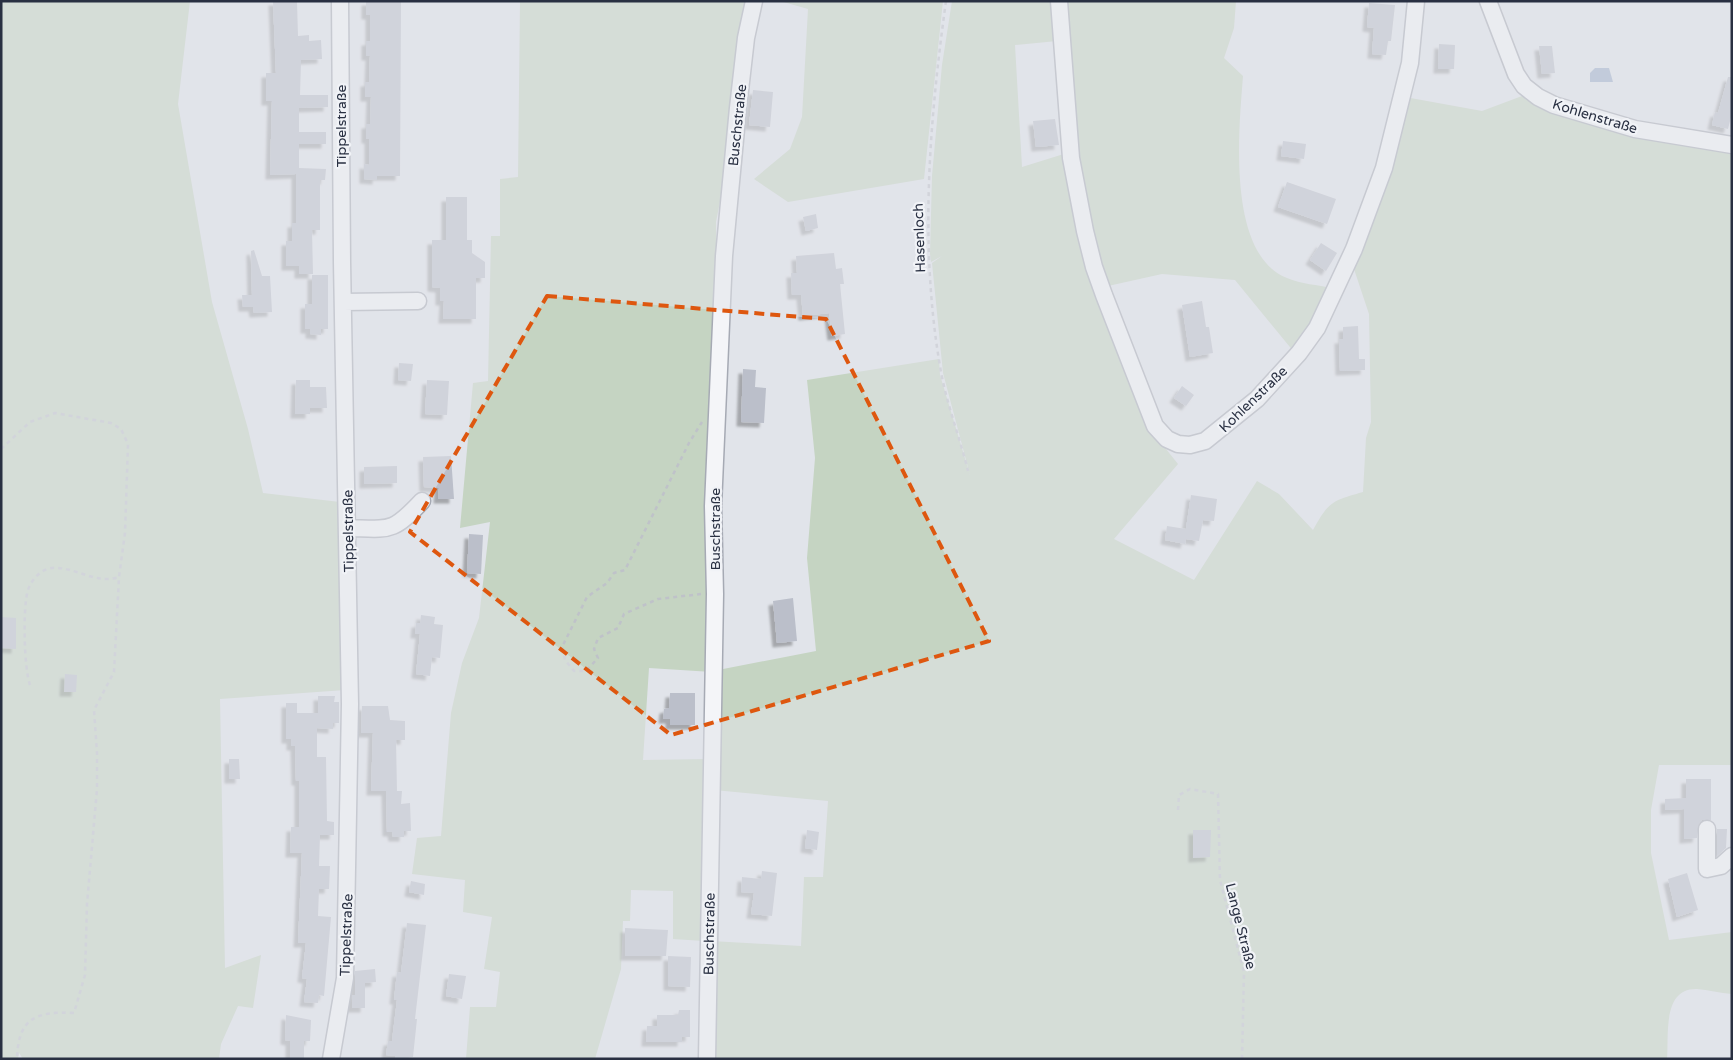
<svg xmlns="http://www.w3.org/2000/svg" width="1733" height="1060" font-family="'Varela Round',sans-serif">
<defs>
<filter id="shadow"><feDropShadow dx="-4.5" dy="4.5" stdDeviation="1" flood-color="#0004"/></filter>
</defs>
<rect width="100%" height="100%" fill="#e1e4ea"/>
<path fill="#c5d4c2" d="M 1,1 L 190,1 L 178,104 L 212,302 L 248,429 L 263,493 L 340,502 L 345,690 L 220,699 L 225,968 L 261,955 L 253,1008 L 238,1006 L 221,1044 L 219,1059 L 23,1059 L 19,1053 L 18,1059 L 1,1059 Z
M 520,1 L 759,1 L 716,222 L 717,360 L 712,672 L 649,668 L 643,760 L 708,759 L 704,941 L 673,939 L 673,891 L 631,890 L 630,921 L 623,921 L 621,969 L 595,1059 L 466,1059 L 470,1007 L 496,1007 L 500,972 L 484,969 L 492,917 L 463,912 L 465,880 L 412,874 L 417,838 L 441,836 L 451,713 L 462,663 L 479,618 L 490,522 L 460,528 L 473,383 L 488,381 L 491,236 L 500,236 L 500,179 L 518,177 Z
M 780,1 L 943,1 L 924,179 L 788,202 L 754,179 L 790,149 L 802,117 L 808,9 Z
M 952,1 L 1057,1 L 1057,41 L 1015,45 L 1022,167 L 1067,153 L 1154,434 L 1178,464 L 1114,539 L 1194,580 L 1257,481 L 1279,494 L 1313,530 C 1329,501 1332,501 1363,492 L 1366,438 L 1371,422 L 1369,314 L 1353,266 L 1405,97 L 1482,111 L 1530,93 L 1732,149 L 1732,765 L 1659,765 L 1651,810 L 1651,853 L 1669,940 L 1732,932 L 1732,994 C 1720,993 1708,990 1697,989 C 1662,988 1669,1035 1667,1059 L 712,1059 L 711,941 L 801,946 L 804,877 L 823,877 L 828,801 L 714,790 L 718,670 L 816,651 L 807,558 L 815,458 L 807,380 L 939,359 L 940,375 L 970,475 L 943,373 L 932,263 L 942,256 L 931,262 L 930,254 L 932,176 L 942,65 Z
M 1061,1 L 1236,1 L 1234,28 L 1224,58 L 1243,76 C 1239,128 1226,254 1287,278 C 1301,284 1318,285 1332,288 L 1294,352 L 1235,280 L 1162,274 L 1108,286 L 1081,191 Z"/>
<path fill="#9caecb" d="M 1595,68 L 1609,68 L 1613,82 L 1590,82 L 1590,73 Z"/>
<path fill="#bbbfca" filter="url(#shadow)" d="M 273,1 L 297,2 L 298,36 L 309,35 L 309,41 L 321,40 L 322,59 L 301,60 L 300,95 L 328,95 L 328,107 L 299,108 L 299,132 L 326,132 L 326,144 L 299,144 L 299,168 L 326,169 L 325,180 L 320,180 L 320,230 L 312,230 L 313,274 L 299,274 L 299,266 L 286,266 L 286,241 L 292,241 L 292,223 L 296,223 L 296,174 L 270,175 L 272,101 L 266,101 L 266,73 L 276,73 Z
M 366,1 L 401,1 L 400,176 L 377,176 L 377,180 L 364,179 L 364,164 L 369,165 L 369,139 L 366,139 L 366,124 L 370,124 L 371,97 L 365,97 L 365,82 L 369,82 L 370,56 L 366,56 L 366,41 L 370,41 L 370,15 L 366,15 Z
M 1369,3 L 1395,5 L 1391,41 L 1388,41 L 1386,55 L 1372,54 L 1374,28 L 1367,27 Z
M 1439,44 L 1455,45 L 1454,69 L 1438,69 Z
M 1539,46 L 1552,46 L 1555,73 L 1542,74 Z
M 1728,77 L 1732,77 L 1732,113 L 1728,129 L 1712,125 L 1715,112 L 1718,113 Z
M 753,90 L 773,92 L 770,127 L 749,125 Z
M 1055,119 L 1059,145 L 1036,147 L 1033,121 Z
M 1283,141 L 1306,144 L 1304,159 L 1281,156 Z
M 1287,182 L 1336,199 L 1327,224 L 1278,207 Z
M 446,197 L 467,197 L 467,240 L 472,240 L 472,253 L 485,262 L 485,278 L 476,278 L 476,319 L 443,319 L 444,301 L 440,301 L 440,288 L 432,287 L 432,240 L 446,240 Z
M 816,214 L 818,228 L 806,231 L 803,217 Z
M 1321,243 L 1337,253 L 1326,271 L 1310,260 Z
M 254,250 L 262,276 L 270,276 L 272,312 L 254,313 L 253,307 L 243,307 L 242,295 L 252,295 L 251,251 Z
M 834,253 L 836,269 L 842,268 L 844,284 L 840,284 L 845,334 L 832,336 L 829,313 L 803,316 L 801,295 L 792,295 L 791,273 L 797,273 L 796,256 Z
M 312,275 L 328,275 L 328,329 L 321,329 L 321,335 L 310,334 L 310,329 L 305,329 L 305,304 L 312,304 Z
M 1202,301 L 1206,327 L 1209,327 L 1213,353 L 1190,357 L 1182,305 Z
M 1358,326 L 1359,359 L 1365,359 L 1365,370 L 1340,371 L 1339,339 L 1343,339 L 1343,327 Z
M 399,363 L 413,364 L 411,381 L 398,380 Z
M 743,369 L 756,370 L 755,387 L 766,388 L 764,423 L 741,422 Z
M 296,380 L 310,380 L 310,387 L 326,387 L 327,408 L 310,408 L 310,414 L 295,414 Z
M 427,380 L 449,381 L 447,415 L 425,414 Z
M 1182,386 L 1194,395 L 1186,406 L 1174,398 Z
M 451,456 L 454,499 L 438,499 L 439,488 L 424,487 L 423,457 Z
M 397,466 L 397,483 L 364,484 L 364,467 Z
M 1191,495 L 1217,499 L 1214,521 L 1203,520 L 1199,541 L 1186,539 L 1185,544 L 1165,540 L 1167,526 L 1186,529 Z
M 469,534 L 483,535 L 481,574 L 467,573 Z
M 793,598 L 797,641 L 777,643 L 773,601 Z
M 421,615 L 435,617 L 434,624 L 443,625 L 440,658 L 432,657 L 430,676 L 416,674 L 420,634 L 415,634 L 416,623 L 420,623 Z
M 1,617 L 16,618 L 16,649 L 1,648 Z
M 65,674 L 77,675 L 76,692 L 64,692 Z
M 670,693 L 695,693 L 695,725 L 670,725 L 670,719 L 663,719 L 664,709 L 669,708 Z
M 318,696 L 335,696 L 334,702 L 339,702 L 339,723 L 333,723 L 333,729 L 317,728 L 317,757 L 326,757 L 327,821 L 334,822 L 334,835 L 320,835 L 319,866 L 330,866 L 329,889 L 319,889 L 318,916 L 331,917 L 324,996 L 319,995 L 318,1003 L 304,1002 L 307,979 L 302,978 L 306,943 L 298,943 L 302,853 L 290,853 L 291,827 L 299,827 L 299,781 L 296,781 L 295,746 L 291,746 L 291,739 L 286,739 L 286,703 L 297,703 L 297,713 L 318,713 Z
M 362,706 L 388,706 L 390,720 L 405,721 L 405,740 L 396,740 L 397,791 L 402,791 L 401,804 L 410,803 L 411,831 L 404,831 L 404,837 L 393,837 L 392,832 L 387,832 L 386,791 L 371,791 L 373,733 L 361,733 Z
M 229,759 L 239,759 L 240,779 L 229,779 Z
M 1686,779 L 1711,779 L 1711,820 L 1702,820 L 1699,824 L 1697,838 L 1684,839 L 1684,809 L 1665,810 L 1665,799 L 1686,798 Z
M 1717,829 L 1727,829 L 1726,848 L 1717,856 Z
M 807,830 L 819,832 L 817,850 L 805,848 Z
M 1193,830 L 1211,830 L 1210,857 L 1193,858 Z
M 762,871 L 777,873 L 772,916 L 751,914 L 754,893 L 741,892 L 742,877 L 761,879 Z
M 1687,873 L 1698,910 L 1677,917 L 1668,879 Z
M 411,881 L 425,884 L 424,895 L 409,892 Z
M 407,923 L 426,925 L 415,1019 L 417,1019 L 413,1057 L 395,1059 L 395,1056 L 386,1055 L 388,1041 L 392,1041 L 397,1000 L 394,1000 L 397,972 L 401,973 Z
M 625,928 L 668,930 L 666,956 L 625,956 Z
M 668,956 L 691,957 L 690,987 L 668,986 Z
M 375,969 L 376,982 L 365,983 L 365,1008 L 352,1008 L 352,995 L 355,995 L 355,971 Z
M 449,974 L 466,976 L 462,999 L 446,996 Z
M 679,1010 L 690,1010 L 690,1037 L 682,1037 L 682,1042 L 646,1042 L 647,1026 L 657,1026 L 657,1015 L 678,1015 Z
M 286,1015 L 311,1020 L 310,1041 L 304,1041 L 304,1059 L 290,1059 L 290,1041 L 285,1040 Z"/>
<g fill="none" stroke-linecap="round" stroke-linejoin="round">
<g stroke="#a6aab4" stroke-width="19">
<path id="minor" d="M 1059,1 L 1071,158 L 1085,231 L 1094,267 L 1104,295 L 1155,426 L 1167,439 L 1178,444 L 1190,445 L 1205,441 L 1257,399 L 1299,353 L 1317,328 L 1354,249 L 1384,168 L 1410,63 L 1416,1
M 1488,1 L 1516,74 L 1524,86 L 1538,97 L 1554,105 L 1635,129 L 1732,145
M 343,302 L 418,301
M 348,528 C 391,529 392,533 422,501
M 1707,829 L 1707,869 L 1721,866 L 1732,856
M 331,1059 L 345,978 L 350,704 L 342,262 L 340,1
M 707,1059 L 715,594 L 713,506 L 724,256 L 738,108 L 746,38 L 754,1"/>
</g>
<path stroke="#bfc2c9" stroke-width="2.5" stroke-dasharray="4 4" stroke-linecap="butt" d="M 946,1 C 929,124 919,249 941,372 C 947,405 960,438 968,471
M 1,449 L 30,422 L 55,413 L 111,423 L 121,429 L 128,444 L 125,533 L 119,577 L 114,672 L 94,710 L 97,753 L 97,789 L 87,904 L 85,975 L 74,1013 C 36,1011 18,1018 17,1059
M 701,594 L 658,599 L 624,614 L 618,628 L 598,638 L 594,649 L 598,658 L 586,671 L 574,671 L 565,660 L 562,647 L 587,597 L 607,583 L 614,573 L 625,570 L 689,443 L 702,422
M 30,685 C 24,668 23,613 27,594 C 29,582 40,569 52,568 C 74,566 96,585 119,577
M 1178,810 L 1179,795 L 1190,789 L 1218,794 L 1220,880 L 1244,972 L 1242,1059"/>
<use href="#minor" stroke="#f4f5f8" stroke-width="16"/>
</g>
<path d="M0 0H1733V1060H0ZM 547,296 L 826,319 L 989,641 L 671,735 L 410,532 Z" fill="#e1e4ea" fill-opacity=".55" fill-rule="evenodd"/>
<path fill="none" stroke="#de570f" stroke-width="4" stroke-dasharray="10 6" stroke-linejoin="round" d="M 547,296 L 826,319 L 989,641 L 671,735 L 410,532 Z"/>
<g text-anchor="middle" stroke-width="4.5" stroke-linejoin="round" paint-order="stroke">
<g font-size="14" fill="#293042" stroke="#f1f3f7">
<text transform="translate(1595 116) rotate(17)" y="5">Kohlenstraße</text>
<text transform="translate(737 125) rotate(-84)" y="5">Buschstraße</text>
<text transform="translate(341 126) rotate(-90)" y="5">Tippelstraße</text>
<text transform="translate(919 238) rotate(-92)" y="5">Hasenloch</text>
<text transform="translate(1253 399) rotate(-44)" y="5">Kohlenstraße</text>
<text transform="translate(715 529) rotate(-90)" y="5">Buschstraße</text>
<text transform="translate(348 531) rotate(-91)" y="5">Tippelstraße</text>
<text transform="translate(1241 926) rotate(76)" y="5">Lange Straße</text>
<text transform="translate(709 934) rotate(-89)" y="5">Buschstraße</text>
<text transform="translate(346 935) rotate(-88)" y="5">Tippelstraße</text>
</g>
</g>
<rect width="1733" height="1060" fill="none" stroke="#293042" stroke-width="5"/>
</svg>
